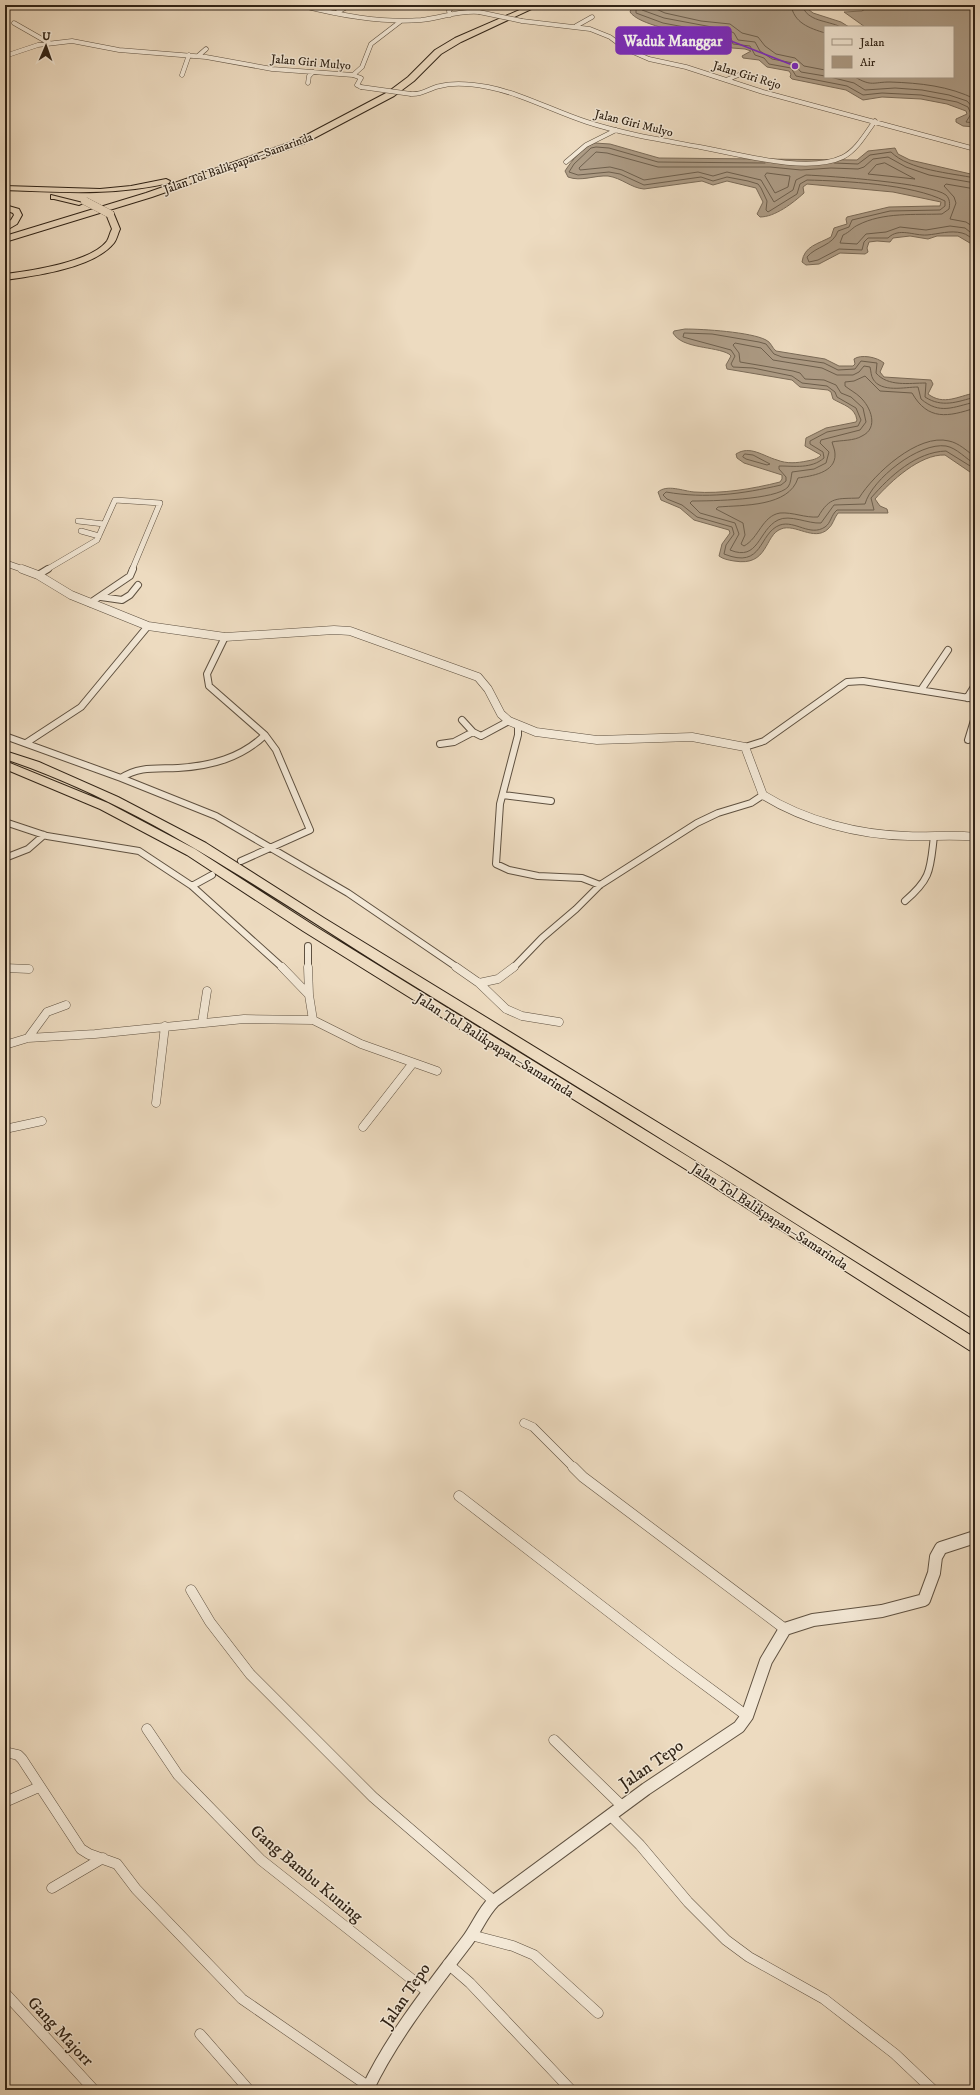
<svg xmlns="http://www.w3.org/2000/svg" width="980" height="2095" font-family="'IM FELL DW Pica',serif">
<rect width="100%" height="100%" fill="#eddbc0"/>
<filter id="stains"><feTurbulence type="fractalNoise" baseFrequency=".005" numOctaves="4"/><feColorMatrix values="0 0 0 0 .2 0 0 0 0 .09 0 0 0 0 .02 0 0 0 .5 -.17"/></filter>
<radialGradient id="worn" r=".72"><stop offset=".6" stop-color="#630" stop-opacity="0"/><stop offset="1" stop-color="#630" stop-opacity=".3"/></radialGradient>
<path fill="#ad9c86" stroke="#7b6c59" d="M 631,5 L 803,5 L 813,13 L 841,22 L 849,27 L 825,27 L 825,77 L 953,77 L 953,27 L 865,27 L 844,12 L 862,11 L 871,5 L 975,5 L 975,127 L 963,126 L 956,122 L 956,119 L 967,114 L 966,111 L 947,104 L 921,99 L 882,97 L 863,100 L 846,90 L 792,79 L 790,77 L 791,74 L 789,71 L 767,67 L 759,60 L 743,58 L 742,56 L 751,51 L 745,49 L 732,48 L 725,45 L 728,41 L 726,39 C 717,36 707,37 697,35 C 681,32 639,25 630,12 L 632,7 Z
M 595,143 L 610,144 L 659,158 L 857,160 L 868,151 L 895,148 L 898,154 L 910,160 L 975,175 L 975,246 L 958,236 L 937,236 L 928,239 L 910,236 L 893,238 L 890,242 L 877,241 L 869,242 L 867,248 L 868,252 L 865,254 L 840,253 L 819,264 L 806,265 L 802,262 C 804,246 818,244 831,237 L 834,228 L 847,224 L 846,219 L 847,217 L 889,207 L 934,206 L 940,206 L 941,202 L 893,192 L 807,184 L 803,187 L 804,193 C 793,203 775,217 760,217 L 757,214 L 763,202 L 756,188 L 727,181 L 713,185 L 702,181 L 644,189 C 631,188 622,178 608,176 C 595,175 581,182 568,177 L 565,171 C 572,160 583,147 595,143 Z
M 685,329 C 703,329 751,332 766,340 C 771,342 772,348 776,351 L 825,359 L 839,366 L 853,366 L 855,364 L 854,359 C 861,354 877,357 884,363 L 880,372 L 884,377 L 931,380 L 933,384 L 928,394 C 944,406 958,396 975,393 L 975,473 L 970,472 L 945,455 C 920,454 891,481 875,499 L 880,506 L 887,509 L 888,513 L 838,513 C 834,518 833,525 828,529 C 814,542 795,523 781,529 C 764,535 769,567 734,561 C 728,560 723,559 719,556 L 722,544 L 730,533 L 729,530 L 694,520 L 680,508 L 661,500 L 658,492 C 667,484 683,491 694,492 C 722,494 752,489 780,482 L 782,479 L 782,475 L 744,463 L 737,458 L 736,454 C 750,445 763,456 777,460 C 787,464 797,463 807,461 C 812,460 818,459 821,455 L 805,446 L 806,438 L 826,428 L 856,422 L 857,420 C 855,407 843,405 833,399 L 831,392 L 828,390 L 800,387 L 792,380 L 727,369 L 726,365 L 731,356 L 729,354 C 715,346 682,349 673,333 L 674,331 Z"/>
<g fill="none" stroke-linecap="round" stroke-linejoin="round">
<path stroke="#6e604e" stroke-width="1" d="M 636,5 L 636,13 L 663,23 L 727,35 L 731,38 L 733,44 L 750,46 L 755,55 L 764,58 L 769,64 L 791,68 L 796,76 L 847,86 L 863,95 L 882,93 L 921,95 L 957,102 L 968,107 L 971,114 L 966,122 L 975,123
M 641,5 L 642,10 L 664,18 L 728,30 L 734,33 L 738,40 L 755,42 L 760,51 L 772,59 L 793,63 L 801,72 L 825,76
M 647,5 L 665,13 L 701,21 L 730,24 L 742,33 L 758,37 L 765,46 L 776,54 L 795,58 L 804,66 L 825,70
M 791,5 C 794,23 809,28 825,33
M 802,5 C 807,22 827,20 841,27
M 830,77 L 854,83 L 865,90 L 895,88 L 922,90 L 949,95 L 967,101 L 975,110
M 855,77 C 872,87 873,82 890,82 C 920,83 949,86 975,99
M 765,163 L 658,162 L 609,148 L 596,147 L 591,148 L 574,164 L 569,172 L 578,175 L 609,172 L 620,174 L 644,185 L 701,177 L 713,181 L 727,177 L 748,181 L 758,184 L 761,188 L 767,201 L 766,210 L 768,212 L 797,194 L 800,184 L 807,180 C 845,181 912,184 945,201 L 945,206 L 940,210 L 890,211 L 852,220 L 849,227 L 838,231 C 833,246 816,246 807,257 L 809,262 L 818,260 L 839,249 L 862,250 L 864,242 L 868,238 L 888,238 C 899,227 914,236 927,235 C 939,234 950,230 962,233 C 967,234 971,238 975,241
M 834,163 L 858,164 L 870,155 L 891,152 C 909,170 950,173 975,178
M 885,163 L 915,179 L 868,174 L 876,165 Z
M 767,173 L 790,176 L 788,187 L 775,193 L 765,176 Z
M 975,183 L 929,175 L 906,167 L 888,157 L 873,159 L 864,167 L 858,169 L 831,168 L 801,170 L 770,167 L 658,167 L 607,153 L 596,152 L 579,168 L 580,170 L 610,167 L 622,170 L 644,180 L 698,172 L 713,176 L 727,172 L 761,180 L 774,202 L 793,190 L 796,180 L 806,175 C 829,176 931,183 946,195 C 950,199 950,204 949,209 L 942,214 C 915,215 883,212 858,225 C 853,227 850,232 843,235 L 840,243 L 857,244 L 866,234 L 886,232 L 900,227 L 926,230 L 950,226 L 965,228 L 975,236
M 975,189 L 946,184 L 944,186 L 954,197 L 956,203 L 950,219 L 966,222 L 975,228
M 975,397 C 957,402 942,408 925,397 L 926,383 C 909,383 888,387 876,373 L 877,363 L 861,361 L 855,369 L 838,370 L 824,363 L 782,357 L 774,354 L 766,344 L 759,342 L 712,334 L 684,333 L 683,337 L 731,350 L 735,356 L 731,364 L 733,367 L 753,368 L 792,376 L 802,383 L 827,386 L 835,392 L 837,397 L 856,408 L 861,420 L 858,426 L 827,432 L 810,441 L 810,444 L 823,452 L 824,458 C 811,469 795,466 779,466 L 779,469 L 786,477 L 786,481 L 781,485 C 742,494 706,499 666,492 L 663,495 L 667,499 L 682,505 L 697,517 L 732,527 L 734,534 L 726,545 L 724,554 C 764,570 758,533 780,525 C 795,520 810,537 825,527 C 831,523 831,515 837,510 L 874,510 L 871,498 C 890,476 916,452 946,451 L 975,469
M 975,402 C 953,407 940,415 921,399 L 918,387 C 905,387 881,393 873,379 C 871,376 871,371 870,367 L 864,366 L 859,372 L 853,375 L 837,375 L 822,368 L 773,360 L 761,348 L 735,343 L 733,345 L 739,353 L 740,362 L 793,371 L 800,373 L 805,379 L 824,380 L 836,385 L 841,393 L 851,397 L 863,408 L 866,422 L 860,430 L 821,440 L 820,443 L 829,452 L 826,463 L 814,469 L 792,472 C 791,477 791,483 788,487 C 776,500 711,501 692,501 L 690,503 L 700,513 L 735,523 L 739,534 L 730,550 C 759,562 758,530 778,520 C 790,514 808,524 821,523 L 834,505 L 865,504 C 872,479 919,442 946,446 C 957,448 966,459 975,464
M 975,408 C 948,417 928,421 912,393 L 880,391 L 865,376 L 854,381 L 845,382 L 845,386 C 850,390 856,393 860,397 C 871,407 879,428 862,436 C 854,441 842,440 832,442 C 833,446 835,450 835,454 C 836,473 811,476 798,478 C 789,507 743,505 718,507 L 716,509 L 743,523 L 745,535 L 741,544 L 744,546 C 759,538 762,516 780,513 C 793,512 805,518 818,517 C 830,496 837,499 859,498 C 874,474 918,433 949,441 C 959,443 967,451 975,457
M 745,454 L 753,455 L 770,464 L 767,465 L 746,459 L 743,457 Z"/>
<g stroke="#5f5140" stroke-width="5">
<path id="minor-far4" d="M 299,5 C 339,15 380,23 421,20 C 441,18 459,10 479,12
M 336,13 L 350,5
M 450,15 L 449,11 L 453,5
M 522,21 L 590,29 L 610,37 L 626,49 L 649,59 L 686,67 L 763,92 L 975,149
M 14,23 L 49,43
M 576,26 L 592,17
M 5,56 L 38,45 L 72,41 L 119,50 L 206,57 L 272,69 L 353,75 L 361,78 L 357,85 L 361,87
M 198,56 L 206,49
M 182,75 L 189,55
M 353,75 L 362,67 L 371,44 L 401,21
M 726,80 L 741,74
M 308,83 L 309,76 L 313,72
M 411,94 C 423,95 429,88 440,86 C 455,82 472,84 488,87 C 523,94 553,111 587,122 C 624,134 662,140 700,147 C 738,154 808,174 843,157 C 857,150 866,133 875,121
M 566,162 L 586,145 L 616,130"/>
</g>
<g stroke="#5f5140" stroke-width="6">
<path id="minor-far3" d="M 78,521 L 104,524
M 81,531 L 99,536
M 46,570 L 97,540 L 115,500 L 160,503 L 132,570"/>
</g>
<g stroke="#5f5140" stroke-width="8">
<path id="minor-far2" d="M 38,575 L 48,569
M 101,597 L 122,600 L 130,595 L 138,585
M 90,603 L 130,576 L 133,569
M 225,637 L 207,674 L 209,686 L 265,735 L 276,750 L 310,830 L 241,861
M 921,690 L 948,650
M 967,698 L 975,685
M 462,720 L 473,732 L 481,736 L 509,721
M 518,726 L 518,735 L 500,804 L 496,864 L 509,870 L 538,876 L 582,878 L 600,885
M 5,736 L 121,778 C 139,766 157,769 178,768 C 211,766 241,758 265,735
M 968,740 L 975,717
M 26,743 L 81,707 L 148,626
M 440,744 L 454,742 L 473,732
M 745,747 L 764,741 L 847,682 L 863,681 L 975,699
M 121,778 L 216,816 L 348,893 L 458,968
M 503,795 L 551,801
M 5,822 L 47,836 L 139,851 L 192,886 L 283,968
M 5,858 L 28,849 L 44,835
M 192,886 L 212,875
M 905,901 C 932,878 930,869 934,836
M 308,946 L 308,968
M 5,968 L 12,968
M 513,968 L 542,938 L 576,909 L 600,885 L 697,823 L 718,813 L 751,803 L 763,795"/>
</g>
<g stroke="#5f5140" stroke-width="9">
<path id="minor-far1" d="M 282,967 L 309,995 L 313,1020
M 308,967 L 309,995
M 456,967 L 479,983 L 506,1009 L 522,1016 L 559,1022
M 5,968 L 29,969
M 479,983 L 498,979 L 514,967
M 202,1023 L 207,991
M 28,1038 L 47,1012 L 66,1005
M 5,1045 L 28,1038 L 95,1034 L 244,1019 L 313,1020 L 361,1044 L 437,1071
M 156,1103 L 165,1026
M 363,1127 L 413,1063
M 5,1129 L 42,1121
M 524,1423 L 533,1427 L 574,1468"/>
</g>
<g stroke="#5f5140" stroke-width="11">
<path id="minor" d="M 573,1467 L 583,1477 L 785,1629
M 459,1496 L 674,1662 L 747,1716
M 191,1590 L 210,1622 L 250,1674 L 373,1797 L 494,1901
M 147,1729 L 178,1775 L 261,1860 L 428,1992
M 554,1740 L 622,1806
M 5,1752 L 18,1755 L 22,1759 L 81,1849 L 89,1854 L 117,1864 L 136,1889 L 242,1999 L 368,2086
M 5,1802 L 39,1787
M 610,1815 L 640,1845 L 688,1902 L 726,1940 L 749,1957 L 824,1999 L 895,2054 L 933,2090
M 52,1888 L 103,1858
M 471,1935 L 513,1946 L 534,1955 L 598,2013
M 448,1964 L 470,1983 L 571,2090
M 5,1993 L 94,2090
M 200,2034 L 249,2090"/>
</g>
<g stroke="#5f5140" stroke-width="7">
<path id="tertiary-far2" d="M 5,563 L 25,570"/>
</g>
<g stroke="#5f5140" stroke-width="9">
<path id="tertiary-far1" d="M 22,569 L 38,575 L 71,595 L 148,626 L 225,637 L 334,630 L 350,631 L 478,677 L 488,689 L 501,714 L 509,721 L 536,732 L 597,740 L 692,737 L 745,747 L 763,795 C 805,821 859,835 908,836 C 931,837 953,834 975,837"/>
</g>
<g stroke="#5f5140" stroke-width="14">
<path id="tertiary" d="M 367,2090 C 392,2037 432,1987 467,1941 C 477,1928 482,1913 494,1901 L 646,1789 L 739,1727 L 747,1716 L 766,1661 L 785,1629 L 813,1620 L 882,1611 L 924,1600 L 934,1573 L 936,1557 L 941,1548 L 975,1537"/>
</g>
<g stroke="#302316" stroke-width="2">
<path id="motorway" d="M 531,5 L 540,5 L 461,42 L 441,54 L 414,81 L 394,96 L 303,144 L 152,197 L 5,242 L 5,236 L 146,193 L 297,140 L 388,92 L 408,77 L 435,50 L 455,38 Z
M 166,179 L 170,181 L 169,183 C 114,196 61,192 5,190 L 5,186 L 100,189 L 131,186 Z
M 51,195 L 83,203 L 79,205 L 54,199 L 51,199 Z
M 5,205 L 19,209 L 22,215 L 17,224 L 5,231 L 5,224 L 11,220 L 14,215 L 13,213 L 5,210 Z
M 107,212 L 113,212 L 120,229 C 118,233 117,239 114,243 C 94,268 35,276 5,280 L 5,274 C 31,271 91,262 107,241 C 109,238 110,232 112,229 L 106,214 Z
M 5,751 L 39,762 L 118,797 L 206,843 L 324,918 L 724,1163 L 975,1321 L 975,1335 L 969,1333 C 777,1211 584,1090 390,971 C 266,894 145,806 5,759 Z
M 5,761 L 108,803 L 195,849 L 313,925 L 713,1172 L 975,1338 L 975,1352 L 969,1350 L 703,1180 L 303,931 L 187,855 L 100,809 L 5,769 Z"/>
</g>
<use href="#minor-far4" stroke="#f3e8d6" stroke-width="4"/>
<use href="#minor-far3" stroke="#f3e8d6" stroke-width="5"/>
<use href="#minor-far2" stroke="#f3e8d6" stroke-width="6"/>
<use href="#minor-far1" stroke="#f3e8d6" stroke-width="8"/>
<use href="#minor" stroke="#f3e8d6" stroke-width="10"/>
<use href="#tertiary-far2" stroke="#f3e8d6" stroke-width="6"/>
<use href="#tertiary-far1" stroke="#f3e8d6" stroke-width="8"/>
<use href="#tertiary" stroke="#f3e8d6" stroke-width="12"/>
<use href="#motorway" fill="#eddbc0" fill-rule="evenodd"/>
<g stroke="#5f5140" stroke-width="5" stroke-linecap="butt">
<path id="minor-bridge" d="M 479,12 L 522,21
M 361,87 L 411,94"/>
</g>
<g stroke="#302316" stroke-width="8" stroke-linecap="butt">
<path id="motorway-bridge" d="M 85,201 L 110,214"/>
</g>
<use href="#minor-bridge" stroke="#f3e8d6" stroke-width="4"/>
<use href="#motorway-bridge" stroke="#eddbc0" stroke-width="8"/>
</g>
<g text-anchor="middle" stroke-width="3" stroke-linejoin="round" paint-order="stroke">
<g font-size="12" fill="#302316" stroke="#f3e8d6">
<text transform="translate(311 62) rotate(5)" y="4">Jalan Giri Mulyo</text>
<text transform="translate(747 75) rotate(17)" y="4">Jalan Giri Rejo</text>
<text transform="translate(634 123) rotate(14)" y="4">Jalan Giri Mulyo</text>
<text transform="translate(238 163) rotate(-20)" y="4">Jalan Tol Balikpapan–Samarinda</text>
</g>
<g font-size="14" fill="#302316" stroke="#f3e8d6">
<text transform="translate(495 1045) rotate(32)" y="5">Jalan Tol Balikpapan–Samarinda</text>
<text transform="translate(770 1216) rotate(33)" y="5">Jalan Tol Balikpapan–Samarinda</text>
</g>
<g font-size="17" fill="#302316" stroke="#f3e8d6">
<text transform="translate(651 1764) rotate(-35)" y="6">Jalan Tepo</text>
<text transform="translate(307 1873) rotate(40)" y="6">Gang Bambu Kuning</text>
<text transform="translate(405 1995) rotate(-56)" y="6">Jalan Tepo</text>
<text transform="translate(61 2031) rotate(47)" y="6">Gang Majorr</text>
</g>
</g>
<path fill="none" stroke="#7b2cbf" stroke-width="1.5" d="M795 66L731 41"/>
<circle fill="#7b2cbf" stroke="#f3e8d6" stroke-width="1.5" cx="795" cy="66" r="4"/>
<rect fill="#7b2cbf" stroke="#7b2cbf" stroke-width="1.5" x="616" y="27" width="115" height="27" rx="4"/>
<g font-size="15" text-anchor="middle" font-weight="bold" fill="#fff">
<text x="673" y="46">Waduk Manggar</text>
</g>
<rect width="980" height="2095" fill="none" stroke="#eddbc0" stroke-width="20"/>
<rect x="6" y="6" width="968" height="2083" fill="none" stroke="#302316" stroke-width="2"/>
<rect x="10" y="10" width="960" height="2075" fill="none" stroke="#302316"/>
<rect x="824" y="26" width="130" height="52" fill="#f3e8d6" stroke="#a59989"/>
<rect x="832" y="39" width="20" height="6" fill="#f3e8d6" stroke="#a59989"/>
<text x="860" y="46" font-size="12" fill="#302316">Jalan</text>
<rect x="832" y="56" width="20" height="12" fill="#ad9c86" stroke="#a59989"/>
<text x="860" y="66" font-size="12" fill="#302316">Air</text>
<g transform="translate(46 46) rotate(2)" stroke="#f3e8d6" stroke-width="3" paint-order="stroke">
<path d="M0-3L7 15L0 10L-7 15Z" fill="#302316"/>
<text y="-6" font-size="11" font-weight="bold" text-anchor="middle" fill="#302316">U</text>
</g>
<rect width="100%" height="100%" filter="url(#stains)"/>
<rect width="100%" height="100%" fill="url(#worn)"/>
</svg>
